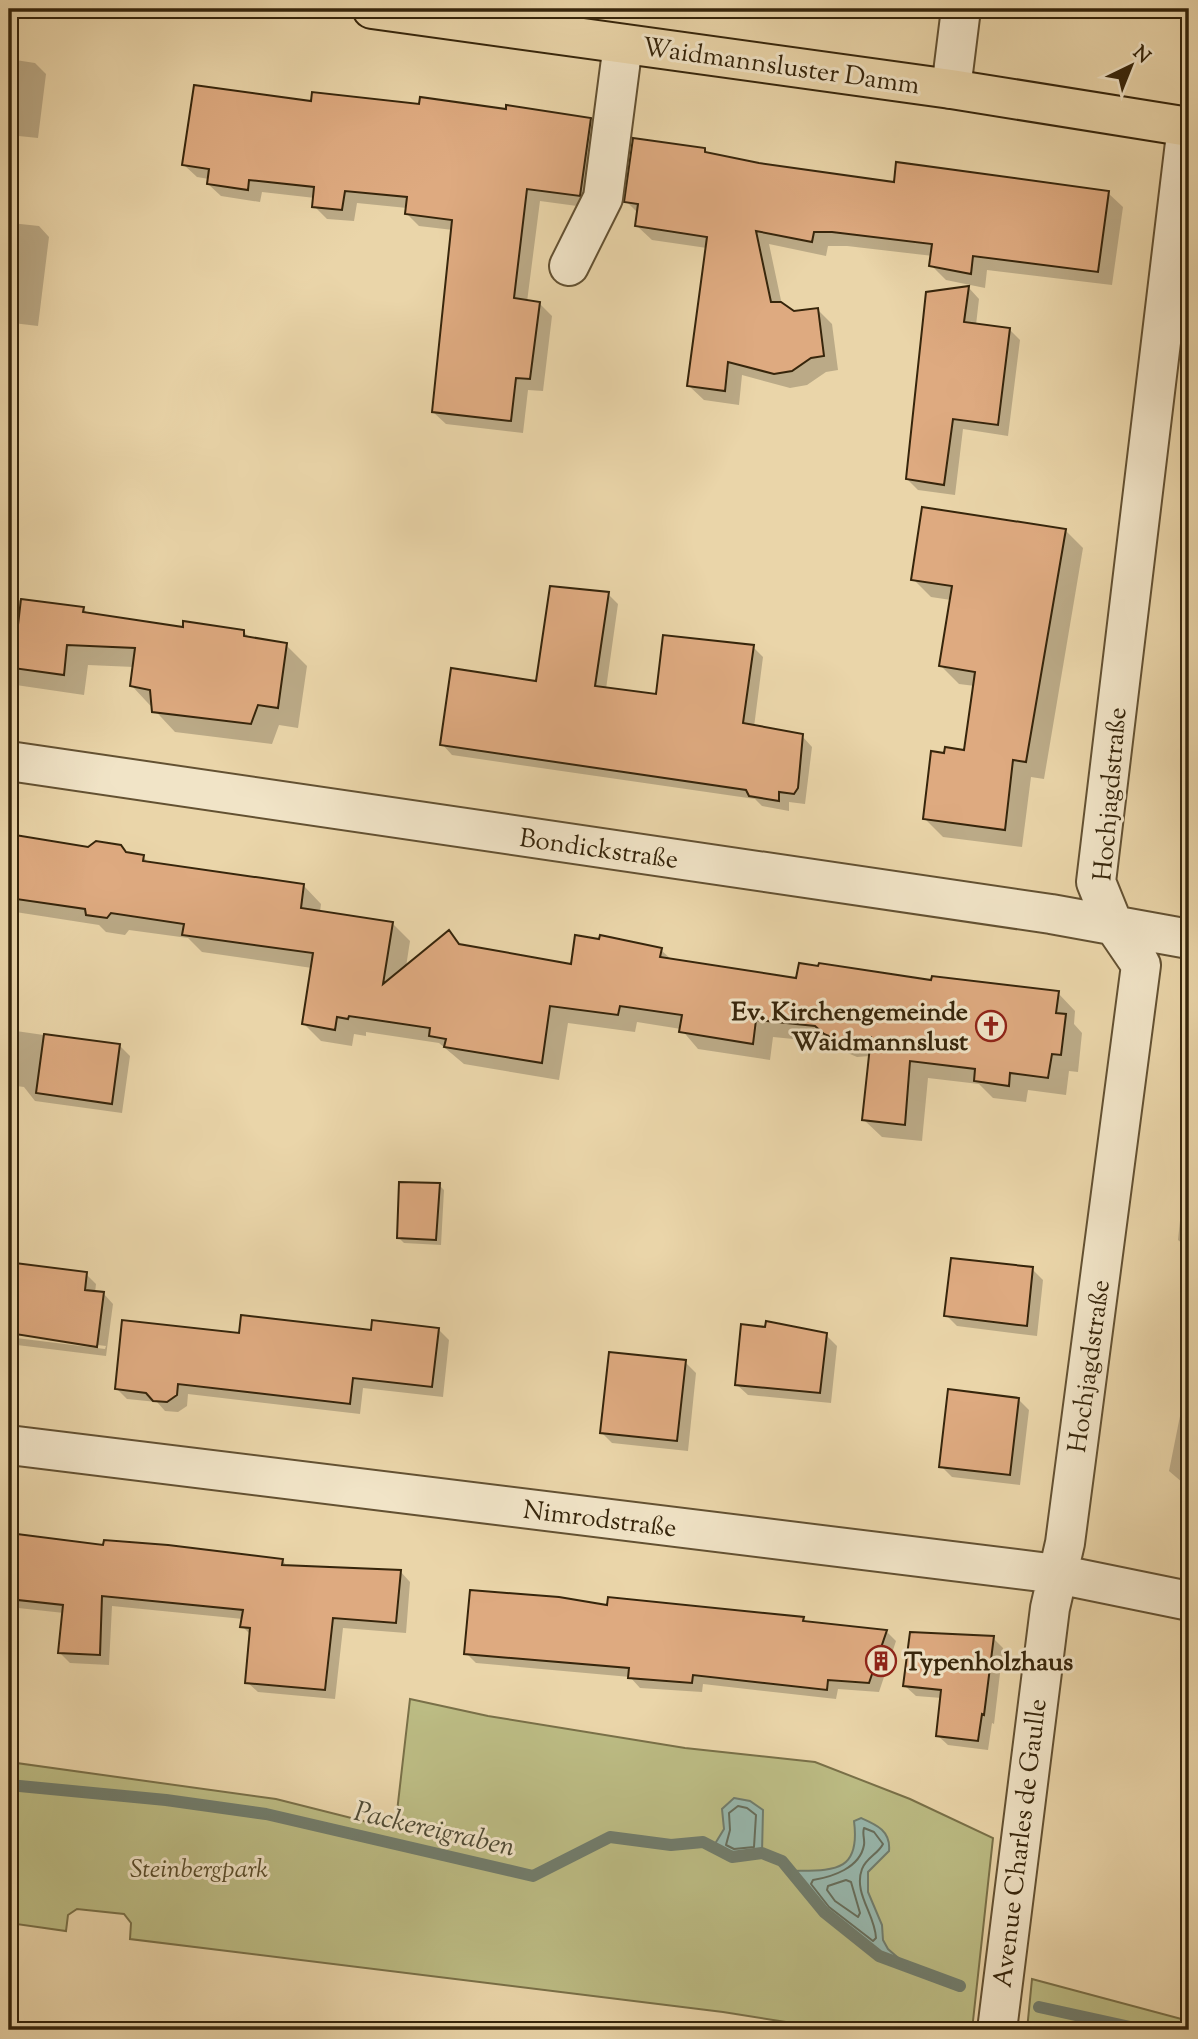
<svg xmlns="http://www.w3.org/2000/svg" width="1198" height="2039" font-family="'Sorts Mill Goudy',serif">
<rect width="100%" height="100%" fill="#ead5a9"/>
<filter id="stains"><feTurbulence type="fractalNoise" baseFrequency=".00286" numOctaves="4"/><feColorMatrix values="0 0 0 0 .2 0 0 0 0 .09 0 0 0 0 .02 0 0 0 .5 -.17"/></filter>
<radialGradient id="worn" r=".72"><stop offset=".6" stop-color="#630" stop-opacity="0"/><stop offset="1" stop-color="#630" stop-opacity=".3"/></radialGradient>
<path fill="#bcbc84" stroke="#797048" stroke-width="2" d="M 410,1699 L 488,1716 L 685,1748 L 815,1762 L 910,1799 L 993,1838 L 972,2030 L 837,2030 L 723,2012 L 130,1939 L 131,1923 L 124,1914 L 77,1909 L 68,1915 L 66,1931 L 9,1923 L 9,1762 L 276,1799 L 395,1829 Z
M 1032,1979 L 1189,2021 L 1189,2030 L 1027,2030 Z"/>
<path fill="#98b8ae" stroke="#717d6d" stroke-width="2" d="M 734,1798 L 750,1801 L 763,1810 L 762,1853 L 732,1857 L 713,1847 L 724,1829 L 722,1809 Z
M 861,1818 C 877,1825 891,1831 889,1851 L 868,1872 L 868,1892 L 882,1925 L 883,1940 L 888,1949 L 910,1968 C 857,1948 826,1914 790,1871 C 831,1870 861,1875 854,1821 Z"/>
<path fill="#0003" fill-rule="evenodd" d="M 1019,9 L 1065,9 L 1064,18 L 1024,13 Z
M 9,59 L 35,63 L 46,74 L 38,138 L 9,135 Z
M 312,103 L 420,106 L 590,120 L 603,133 L 592,208 L 540,201 L 527,302 L 539,303 L 552,316 L 543,391 L 528,390 L 523,433 L 446,424 L 433,412 L 453,230 L 419,226 L 406,213 L 407,208 L 357,203 L 354,221 L 327,219 L 314,206 L 315,198 L 262,192 L 260,202 L 221,196 L 208,184 L 209,179 L 197,177 L 184,165 Z
M 705,150 L 709,155 L 759,165 L 895,184 L 1108,193 L 1123,207 L 1112,285 L 987,270 L 985,288 L 946,280 L 931,265 L 933,256 L 847,246 L 828,246 L 826,256 L 769,244 L 782,305 L 793,313 L 817,309 L 832,324 L 838,370 L 826,372 L 807,385 L 790,388 L 742,375 L 739,405 L 704,400 L 689,386 L 707,248 L 652,240 L 637,226 L 639,214 L 626,201 Z
M 11,223 L 39,226 L 49,237 L 38,326 L 13,323 L 9,318 Z
M 969,288 L 979,299 L 976,325 L 1009,329 L 1020,340 L 1008,436 L 963,429 L 955,495 L 918,490 L 907,479 Z
M 1065,530 L 1083,548 L 1044,779 L 1031,777 L 1022,847 L 943,837 L 925,819 L 945,755 L 965,752 L 975,686 L 959,684 L 941,666 L 951,600 L 931,597 L 913,579 Z
M 608,594 L 618,604 L 606,689 L 658,696 L 753,647 L 763,657 L 754,727 L 802,736 L 812,747 L 805,804 L 789,802 L 789,811 L 762,806 L 755,799 L 452,755 L 442,744 L 538,683 Z
M 9,599 L 83,608 L 89,615 L 184,629 L 243,631 L 251,639 L 286,645 L 307,666 L 298,728 L 279,725 L 272,744 L 175,732 L 132,686 L 134,667 L 88,665 L 84,695 L 9,684 Z
M 9,835 L 143,857 L 150,864 L 304,886 L 321,904 L 320,912 L 392,923 L 410,941 L 406,967 L 448,932 L 463,946 L 572,966 L 661,950 L 672,960 L 798,980 L 933,982 L 1058,993 L 1075,1011 L 1074,1024 L 1082,1033 L 1078,1072 L 1069,1071 L 1066,1095 L 1028,1090 L 1026,1102 L 993,1098 L 979,1084 L 928,1078 L 922,1141 L 882,1137 L 864,1120 L 870,1056 L 857,1057 L 843,1051 L 834,1043 L 773,1037 L 770,1060 L 698,1049 L 681,1029 L 637,1022 L 635,1032 L 568,1023 L 559,1080 L 464,1064 L 439,1043 L 366,1032 L 366,1036 L 354,1034 L 352,1046 L 321,1041 L 304,1024 L 312,968 L 202,952 L 188,938 L 129,930 L 125,935 L 106,932 L 99,925 L 9,911 Z
M 9,1030 L 120,1046 L 130,1056 L 122,1113 L 35,1101 L 24,1087 L 9,1085 Z
M 1184,1182 L 1189,1183 L 1189,1249 L 1178,1240 Z
M 439,1185 L 444,1190 L 441,1245 L 404,1243 L 399,1238 Z
M 16,1265 L 86,1274 L 96,1284 L 95,1293 L 103,1293 L 113,1304 L 106,1356 L 17,1345 L 9,1336 ZM 16,1335 L 106,1346 L 105,1349 L 16,1338 Z
M 1032,1269 L 1043,1280 L 1037,1336 L 957,1326 L 946,1315 Z
M 767,1323 L 826,1335 L 837,1346 L 831,1403 L 748,1395 L 736,1384 Z
M 438,1329 L 449,1340 L 443,1397 L 363,1388 L 360,1414 L 188,1394 L 187,1406 L 178,1412 L 165,1411 L 157,1402 L 127,1399 L 117,1389 L 241,1334 Z
M 685,1362 L 696,1373 L 688,1451 L 612,1443 L 601,1432 Z
M 1018,1399 L 1029,1410 L 1020,1485 L 952,1477 L 941,1466 Z
M 1182,1406 L 1189,1408 L 1189,1498 L 1182,1491 L 1183,1483 L 1169,1471 Z
M 9,1532 L 105,1547 L 282,1560 L 288,1567 L 400,1571 L 410,1582 L 406,1633 L 343,1628 L 335,1699 L 258,1692 L 247,1682 L 251,1635 L 242,1626 L 243,1619 L 112,1606 L 109,1665 L 70,1663 L 60,1653 L 64,1613 L 9,1607 Z
M 803,1619 L 808,1623 L 886,1631 L 896,1641 L 879,1692 L 838,1689 L 836,1699 L 703,1684 L 702,1692 L 640,1688 L 630,1677 L 476,1663 L 466,1653 Z
M 993,1638 L 1003,1648 L 994,1724 L 992,1723 L 988,1750 L 948,1745 L 937,1735 L 942,1698 L 916,1696 L 905,1686 Z"/>
<g fill="none" stroke-linecap="round" stroke-linejoin="round">
<path stroke="#676e5c" stroke-width="2" d="M 738,1806 L 747,1808 L 756,1815 L 754,1847 L 734,1849 L 726,1845 L 730,1830 L 729,1813 Z
M 864,1828 L 874,1832 L 883,1844 C 878,1854 866,1858 862,1869 C 853,1893 875,1914 876,1938 L 873,1941 L 829,1907 L 811,1884 L 813,1880 C 832,1877 860,1868 864,1845 C 865,1839 862,1834 864,1828 Z
M 846,1880 L 851,1882 L 860,1913 L 858,1917 L 835,1901 L 827,1890 L 828,1886 Z"/>
<path stroke="#717d6d" stroke-width="12" d="M 9,1785 L 166,1800 L 266,1814 L 533,1876 L 610,1837 L 671,1845 L 703,1842 L 732,1857 L 762,1853 L 782,1861 L 824,1912 L 879,1956 L 960,1986
M 1039,2007 L 1144,2030"/>
</g>
<path fill="#deaa80" stroke="#36250b" stroke-width="2" d="M 194,85 L 311,101 L 312,92 L 419,104 L 420,97 L 506,109 L 506,105 L 591,118 L 580,196 L 527,189 L 514,298 L 540,302 L 530,379 L 516,378 L 511,421 L 432,412 L 452,220 L 405,214 L 407,197 L 345,191 L 342,210 L 312,207 L 314,187 L 249,180 L 248,190 L 207,184 L 209,169 L 182,165 Z
M 633,138 L 705,148 L 705,152 L 759,163 L 894,182 L 896,162 L 1109,191 L 1098,272 L 973,256 L 971,274 L 929,266 L 932,244 L 832,232 L 814,232 L 812,242 L 756,231 L 771,302 L 781,302 L 794,311 L 818,308 L 824,356 L 811,358 L 792,371 L 774,374 L 728,362 L 725,391 L 687,386 L 707,237 L 635,226 L 638,204 L 624,202 Z
M 969,286 L 964,322 L 1010,328 L 998,425 L 953,419 L 944,485 L 906,479 L 926,292 Z
M 922,507 L 1066,529 L 1026,762 L 1013,760 L 1005,830 L 923,819 L 931,751 L 944,753 L 945,747 L 964,750 L 975,672 L 939,666 L 952,586 L 911,580 Z
M 550,586 L 609,592 L 595,686 L 656,694 L 663,635 L 754,645 L 743,723 L 803,734 L 798,788 L 794,794 L 779,792 L 779,801 L 749,796 L 746,790 L 440,745 L 451,668 L 536,681 Z
M 21,599 L 84,607 L 83,612 L 183,627 L 183,621 L 244,630 L 244,636 L 287,643 L 278,708 L 258,705 L 251,724 L 152,712 L 150,690 L 130,686 L 135,648 L 67,645 L 64,675 L 13,668 Z
M 9,834 L 88,847 L 96,841 L 121,845 L 126,852 L 144,855 L 143,861 L 304,884 L 301,908 L 393,922 L 383,984 L 449,930 L 459,944 L 571,964 L 575,935 L 599,939 L 600,935 L 662,948 L 660,957 L 796,978 L 799,963 L 818,966 L 819,963 L 931,980 L 932,976 L 1059,991 L 1056,1013 L 1066,1014 L 1061,1055 L 1052,1054 L 1048,1078 L 1010,1073 L 1009,1086 L 974,1081 L 975,1069 L 910,1061 L 905,1125 L 862,1120 L 871,1037 L 838,1040 L 824,1034 L 815,1026 L 756,1020 L 753,1044 L 679,1032 L 682,1015 L 620,1006 L 618,1015 L 550,1006 L 542,1063 L 444,1047 L 446,1039 L 429,1036 L 430,1028 L 349,1016 L 348,1019 L 337,1017 L 335,1030 L 302,1024 L 313,953 L 182,935 L 184,924 L 111,913 L 107,918 L 86,915 L 85,909 L 9,898 Z
M 44,1034 L 120,1044 L 112,1104 L 36,1093 Z
M 399,1182 L 440,1183 L 436,1240 L 397,1238 Z
M 951,1258 L 1033,1267 L 1027,1326 L 944,1316 Z
M 15,1263 L 87,1272 L 85,1290 L 104,1292 L 97,1347 L 9,1333 Z
M 241,1315 L 371,1330 L 372,1320 L 439,1328 L 432,1387 L 353,1378 L 350,1404 L 178,1384 L 177,1395 L 167,1402 L 153,1401 L 146,1393 L 115,1389 L 122,1320 L 239,1333 Z
M 766,1321 L 827,1333 L 820,1393 L 735,1385 L 741,1324 L 765,1327 Z
M 609,1352 L 686,1360 L 677,1441 L 600,1433 Z
M 948,1389 L 1019,1398 L 1010,1475 L 939,1467 Z
M 9,1533 L 103,1545 L 104,1540 L 168,1545 L 283,1559 L 282,1565 L 401,1570 L 396,1623 L 333,1618 L 325,1690 L 245,1683 L 250,1628 L 240,1627 L 243,1610 L 102,1596 L 100,1655 L 58,1653 L 63,1605 L 9,1599 Z
M 470,1590 L 559,1597 L 607,1605 L 608,1597 L 804,1617 L 803,1621 L 887,1630 L 869,1683 L 828,1680 L 827,1690 L 693,1675 L 692,1683 L 628,1678 L 629,1668 L 464,1654 Z
M 910,1632 L 994,1636 L 984,1715 L 982,1714 L 978,1741 L 936,1736 L 941,1690 L 903,1686 Z"/>
<g fill="none" stroke-linecap="round" stroke-linejoin="round">
<g stroke="#635132" stroke-width="42">
<path id="minor" d="M 951,89 L 961,9
M 569,266 L 603,198 L 623,44
M 9,761 L 1051,914 L 1189,939
M 9,1445 L 1057,1574 L 1189,1601
M 997,2030 L 1050,1608 L 1065,1543 L 1141,965 L 1113,924 L 1096,882 L 1187,126"/>
</g>
<g stroke="#36250b" stroke-width="42">
<path id="major" d="M 372,9 L 951,89 L 1189,127"/>
</g>
<use href="#minor" stroke="#f1e4c7" stroke-width="38"/>
<use href="#major" stroke="#ead5a9" stroke-width="38"/>
</g>
<defs>
<g id="church-ring" transform="scale(1.575)"><circle r="9.5" fill="#f1e4c7" stroke="#8f2418" stroke-width="1.5"/><path d="M-1.2-6h2.4v3.5h3.3v2.4h-3.3V6h-2.4V-.1h-3.3v-2.4h3.3Z" fill="#8f2418"/></g>
<g id="building-ring" transform="scale(1.575)"><circle r="9.5" fill="#f1e4c7" stroke="#8f2418" stroke-width="1.5"/><path d="M-4-6H4V6H1V3H-1V6H-4ZM-2.5-4.3h1.7v1.8h-1.7ZM.8-4.3h1.7v1.8H.8ZM-2.5-1h1.7V.8h-1.7ZM.8-1h1.7V.8H.8Z" fill="#8f2418"/></g>
</defs>
<g fill-rule="evenodd">
<use href="#church-ring" x="991" y="1026"/>
<use href="#building-ring" x="881" y="1661"/>
</g>
<g text-anchor="middle" stroke-width="6" stroke-linejoin="round" paint-order="stroke">
<g font-size="26" fill="#36250b" stroke="#f1e4c7">
<text transform="translate(781 65) rotate(8)" y="9">Waidmannsluster Damm</text>
<text transform="translate(1109 794) rotate(-85)" y="9">Hochjagdstraße</text>
<text transform="translate(599 848) rotate(8)" y="9">Bondickstraße</text>
<text transform="translate(1088 1366) rotate(-82)" y="9">Hochjagdstraße</text>
<text transform="translate(600 1518) rotate(7)" y="9">Nimrodstraße</text>
<text transform="translate(1019 1843) rotate(-83)" y="9">Avenue Charles de Gaulle</text>
</g>
<g font-size="26" font-weight="bold" fill="#36250b" stroke="#f1e4c7" text-anchor="end">
<text x="968" y="1020">Ev. Kirchengemeinde<tspan x="968" dy="30">Waidmannslust</tspan></text>
<text x="904" y="1670" text-anchor="start">Typenholzhaus</text>
</g>
<g font-size="26" font-style="italic" fill="#584b29" stroke="#f1e4c7">
<text x="199" y="1877">Steinbergpark</text>
</g>
<g font-size="28" font-style="italic" fill="#4e4a34" stroke="#f1e4c7">
<text transform="translate(435 1828) rotate(13)" y="10">Packereigraben</text>
</g>
</g>
<rect width="1198" height="2039" fill="none" stroke="#ead5a9" stroke-width="35"/>
<rect x="10" y="10" width="1177" height="2018" fill="none" stroke="#36250b" stroke-width="3.5"/>
<rect x="18" y="18" width="1163" height="2004" fill="none" stroke="#36250b" stroke-width="2"/>
<g transform="translate(1131 66) rotate(43)" stroke="#f1e4c7" stroke-width="5" paint-order="stroke">
<path d="M0-5L12 26L0 18L-12 26Z" fill="#36250b"/>
<text y="-10" font-size="19" font-weight="bold" text-anchor="middle" fill="#36250b">N</text>
</g>
<rect width="100%" height="100%" filter="url(#stains)"/>
<rect width="100%" height="100%" fill="url(#worn)"/>
</svg>
